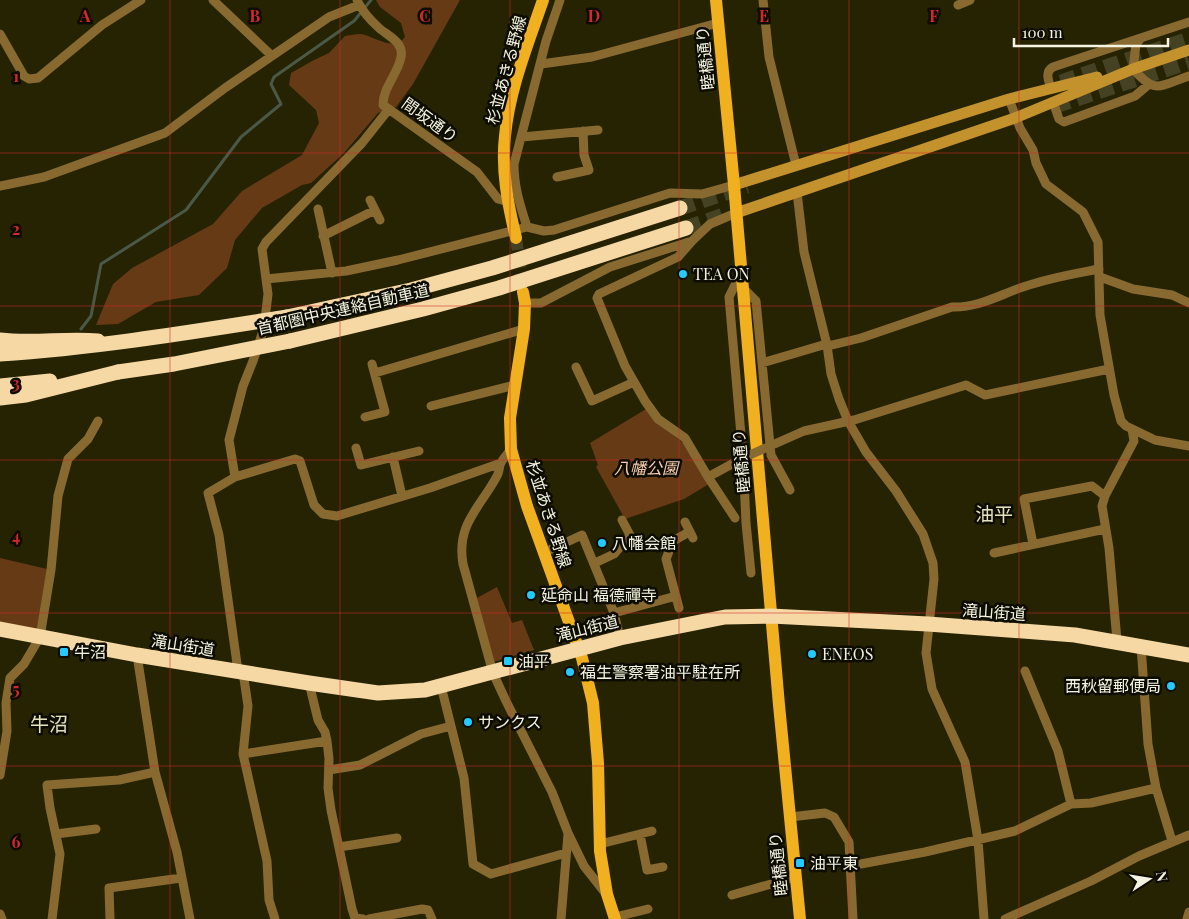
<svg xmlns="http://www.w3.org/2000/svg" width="1189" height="919" font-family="'Playfair Display','Noto Sans JP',serif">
<rect width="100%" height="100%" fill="#262303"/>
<path fill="#663a14" d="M 376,0 L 460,0 L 413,84 L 396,107 L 378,113 L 344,153 L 311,183 L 302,185 L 262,208 L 235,240 L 227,268 L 199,295 L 156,302 L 118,324 L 96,325 L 113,284 L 132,268 L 213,224 L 242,191 L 302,155 L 319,123 L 316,110 L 289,85 L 291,73 L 314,60 L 329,53 L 345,36 C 350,35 357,34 361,34 C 376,37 393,52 405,37 L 401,23 L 380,7 Z
M 646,409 L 658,424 L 682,442 L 696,462 L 709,484 L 684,499 L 625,519 L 596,467 L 598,465 L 590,443 Z
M 0,558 L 47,569 L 37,630 L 0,622 Z
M 497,587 L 512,623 L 522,620 L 534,650 L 493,662 L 475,599 Z"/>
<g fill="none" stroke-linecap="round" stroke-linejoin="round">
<path stroke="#4a5847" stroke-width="3" d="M 81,329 L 91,316 L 101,264 L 186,210 L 241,137 L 281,104 L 271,84 L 274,77 L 354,21 L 371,0"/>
<path stroke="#454224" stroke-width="12" stroke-dasharray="12 6" stroke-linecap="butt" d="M 516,238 L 523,288"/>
<path stroke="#454224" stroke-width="15" stroke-dasharray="15 8" stroke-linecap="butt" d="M 1061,82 L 1189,39
M 1055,106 L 1189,62
M 680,208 L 747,186
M 686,228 L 727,214"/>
<path stroke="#886a31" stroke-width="9" d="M 213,0 L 272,56
M 357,0 C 362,11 370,20 379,28 C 388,36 404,42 401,57 C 398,74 383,87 383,105 L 477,172 L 498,199 L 509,202
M 763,0 L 769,57 L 796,165
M 958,5 L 970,0
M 0,34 L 24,76 L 29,79 L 38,78 L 102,25 L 141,0
M 1141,38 L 1136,44 L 1133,69 C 1156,95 1159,86 1189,76
M 541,64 L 592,57 L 718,23
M 1051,89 C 1049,81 1044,72 1053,67 L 1189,22
M 1009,99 L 1020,128 L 1033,150 L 1036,163 L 1046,184 L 1083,212 L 1098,242 L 1100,315 L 1114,395 L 1121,421 L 1126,426 L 1155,440 L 1189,446
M 1053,102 L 1059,119 L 1064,122 L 1135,96 L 1148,85
M 522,137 L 598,130
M 557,177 L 589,170 L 584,155 L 583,131
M 0,186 L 44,177 L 165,133 L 225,88 L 329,17 L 359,5
M 797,192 L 804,252 L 827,345 L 831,374 L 839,399 L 848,421 L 866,452 L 896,491 L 923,534 L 933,563 L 934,579 L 926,653 L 932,689 L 965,762 L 978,840 L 984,919
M 370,200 L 380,220
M 318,209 L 332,273
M 527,227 C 520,205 514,187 514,164 L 546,41 L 560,0
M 323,236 L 375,210
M 692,241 L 678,257 L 599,294 L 597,298 L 625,366 L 645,401 L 658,419 L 685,438 L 708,477 L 743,458
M 741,273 L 729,297 L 743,458 L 746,523 L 751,573
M 1100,277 L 1133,289 L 1172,295 L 1189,303
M 266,279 L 346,271 L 398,260 L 527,227 L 544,231 L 554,230 L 670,193 L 702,194 L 734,185
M 742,287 L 756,301 L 771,455 L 790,490
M 525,303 L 541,303 L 610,267 L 692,241 L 710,224 L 736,213
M 762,363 L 823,345 L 832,345 L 861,338 L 952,307 C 978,308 999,295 1023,287 C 1048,278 1073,274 1099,269
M 576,367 L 592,401 L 634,382
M 375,373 L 524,329
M 431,406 L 515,385
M 365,417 L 385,412 L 372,364
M 770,446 L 804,431 L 854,420 L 966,385 L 985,395 L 1109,369
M 356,448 L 361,465 L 419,451
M 511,449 C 508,454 502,459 500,465 C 499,469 499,473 497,476 C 480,508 456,524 463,564 L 493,673 L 506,701 L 552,792 L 568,833 L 584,866 L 606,894
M 393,457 L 402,496
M 235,477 L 229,440 L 243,386 L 253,361 L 264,328 L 268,294 L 262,249 L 266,242 L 362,143 L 389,109
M 708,477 L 735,518
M 685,522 L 693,538
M 1033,544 L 1024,499 L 1092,486 L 1105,496
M 543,553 L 582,535 L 614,613 L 620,638
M 994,553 L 1105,529
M 595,563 L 614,554 L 630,535 L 622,520
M 679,608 L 666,559 L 673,541 L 689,532
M 614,613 L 676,596
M 1117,641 L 1109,548 L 1102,506 L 1105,496 L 1134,441 L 1132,429
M 1141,646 L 1148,744 L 1156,788 L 1172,841
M 137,655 L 155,772 L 177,852 L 190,919
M 238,671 L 219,535 L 208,493 L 235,477 L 295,459 L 300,461 L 314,505 L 323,514 L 337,516 L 430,488 L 501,463
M 1025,671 L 1058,751 L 1071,804
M 243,672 L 248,706 L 243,754 L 267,861 L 269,900 L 275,919
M 309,683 L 318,720 L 325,732 L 327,741 L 329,759 L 328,788 L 331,810 L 352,909 L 355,918 L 363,919
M 441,686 L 464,778 L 473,864 L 491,874 L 566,853
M 243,754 L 327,741
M 329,770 L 360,765 L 421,734 L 451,726
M 0,775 L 7,731 L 6,703 L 10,678 L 24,664 L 40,637 L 51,570 L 58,496 L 68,459 L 88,439 L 98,421
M 790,817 L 825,813 L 834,817 L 849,842 L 853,919
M 56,834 L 96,829
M 640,834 L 647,870 L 663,867
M 600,844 L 652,831
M 339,847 L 397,838
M 850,866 L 925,852 L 1015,831 L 1071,804 L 1091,803 L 1156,788
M 732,895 L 796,877
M 0,914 L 2,919
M 615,917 L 648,909
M 52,919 L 60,854 L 50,808 L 47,785 L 119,780 L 155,772
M 110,919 L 109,888 L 181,878
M 369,919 L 422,909 L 428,910 L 432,919
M 561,919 L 568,834
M 1005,919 L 1091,881 L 1139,856 L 1189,835
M 1187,919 L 1189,912"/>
<path stroke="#c3922d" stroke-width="11" d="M 734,185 L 1009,99 L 1097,77
M 736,213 L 1015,118 L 1133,69 L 1189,50"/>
<path stroke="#f0b01f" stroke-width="12" d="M 716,0 L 734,185 L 779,705 L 800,919
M 516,238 C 508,205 501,170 505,136 C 509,90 528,44 543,0
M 523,292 L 525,303 L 524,329 L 510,418 L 511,449 L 527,506 L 582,658 L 593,703 L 598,763 L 600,851 L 607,894 L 615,919"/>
<path stroke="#f6d8a4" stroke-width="15" d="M 287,317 L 411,290 L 492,268 L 680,208
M 0,340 C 33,344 66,338 98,341
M 290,341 L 423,309 L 499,288 L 686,228
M 0,386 L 50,381
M 0,398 L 26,395 L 118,372
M 0,629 L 137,655 L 309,683 L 378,693 L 425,690 L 620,638 L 725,617 L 771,616 L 928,624 L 1075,635 L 1189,655"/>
<path stroke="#886a31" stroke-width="9" d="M 743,458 L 770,446"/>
<path stroke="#f6d8a4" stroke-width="15" d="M 0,354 C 96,348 192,332 287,317
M 118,372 L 174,364 L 290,341"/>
</g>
<path fill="none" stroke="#d62828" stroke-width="1" stroke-opacity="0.55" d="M 170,0 L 170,919M 340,0 L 340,919M 510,0 L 510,919M 679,0 L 679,919M 849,0 L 849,919M 1019,0 L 1019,919M 0,153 L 1189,153M 0,306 L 1189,306M 0,460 L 1189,460M 0,613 L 1189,613M 0,766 L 1189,766"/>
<g fill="#24c9fe" stroke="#0d0c02" stroke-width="2">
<circle cx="683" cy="274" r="5"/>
<circle cx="602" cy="543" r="5"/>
<circle cx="531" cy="595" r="5"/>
<rect x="59" y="647" width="10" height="10" rx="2.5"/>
<circle cx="812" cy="654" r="5"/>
<rect x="503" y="656" width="10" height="10" rx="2.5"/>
<circle cx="570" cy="672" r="5"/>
<circle cx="1171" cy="686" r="5"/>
<circle cx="468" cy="722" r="5"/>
<rect x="795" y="858" width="10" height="10" rx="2.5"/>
</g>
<g text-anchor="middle" stroke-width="5" stroke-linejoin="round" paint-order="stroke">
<g font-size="16" fill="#f5f4e2" stroke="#0d0c02">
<text transform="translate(705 58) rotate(-96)" y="6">睦橋通り</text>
<text transform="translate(506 70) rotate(-75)" y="6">杉並あきる野線</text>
<text transform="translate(430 120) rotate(36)" y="6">間坂通り</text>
<text transform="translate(343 309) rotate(-13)" y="6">首都圏中央連絡自動車道</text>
<text transform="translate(741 461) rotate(-95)" y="6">睦橋通り</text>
<text transform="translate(549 514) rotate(72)" y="6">杉並あきる野線</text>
<text transform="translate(994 612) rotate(4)" y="6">滝山街道</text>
<text transform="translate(587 628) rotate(-14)" y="6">滝山街道</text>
<text transform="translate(183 645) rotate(9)" y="6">滝山街道</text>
<text transform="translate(778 864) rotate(-96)" y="6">睦橋通り</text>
</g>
<g font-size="16" fill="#f5f4e2" stroke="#0d0c02" text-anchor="start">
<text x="693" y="280">TEA ON</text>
<text x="612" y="549">八幡会館</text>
<text x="541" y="601">延命山 福德禪寺</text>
<text x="74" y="658">牛沼</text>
<text x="822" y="660">ENEOS</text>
<text x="518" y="667">油平</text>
<text x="580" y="678">福生警察署油平駐在所</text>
<text x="1161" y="692" text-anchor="end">西秋留郵便局</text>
<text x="478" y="728">サンクス</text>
<text x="810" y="869">油平東</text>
</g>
<g font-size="16" font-style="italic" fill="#f8cdaf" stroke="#0d0c02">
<text x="646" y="474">八幡公園</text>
</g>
<g font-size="19" fill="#e4e2bd" stroke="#0d0c02">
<text x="994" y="521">油平</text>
<text x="49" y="731">牛沼</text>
</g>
</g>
<g font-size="16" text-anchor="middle" font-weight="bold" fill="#d62828" stroke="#0d0c02" stroke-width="5" stroke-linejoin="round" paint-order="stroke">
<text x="85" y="22">A</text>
<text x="255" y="22">B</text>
<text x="425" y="22">C</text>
<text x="594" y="22">D</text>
<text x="764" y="22">E</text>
<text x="934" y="22">F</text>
<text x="16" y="82">1</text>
<text x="16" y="235">2</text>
<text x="16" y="389">3</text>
<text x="16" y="542">4</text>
<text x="16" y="695">5</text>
<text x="16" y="848">6</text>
</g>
<g transform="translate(1149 879) rotate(78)" stroke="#0d0c02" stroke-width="4" paint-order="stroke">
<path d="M0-4L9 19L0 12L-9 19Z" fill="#f5f4e2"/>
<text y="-8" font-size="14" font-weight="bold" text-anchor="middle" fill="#f5f4e2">N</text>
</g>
<path d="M1014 38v8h154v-8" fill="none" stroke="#f5f4e2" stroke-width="2.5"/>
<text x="1022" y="38" font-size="15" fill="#f5f4e2" stroke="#0d0c02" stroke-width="4" paint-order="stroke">100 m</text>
</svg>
